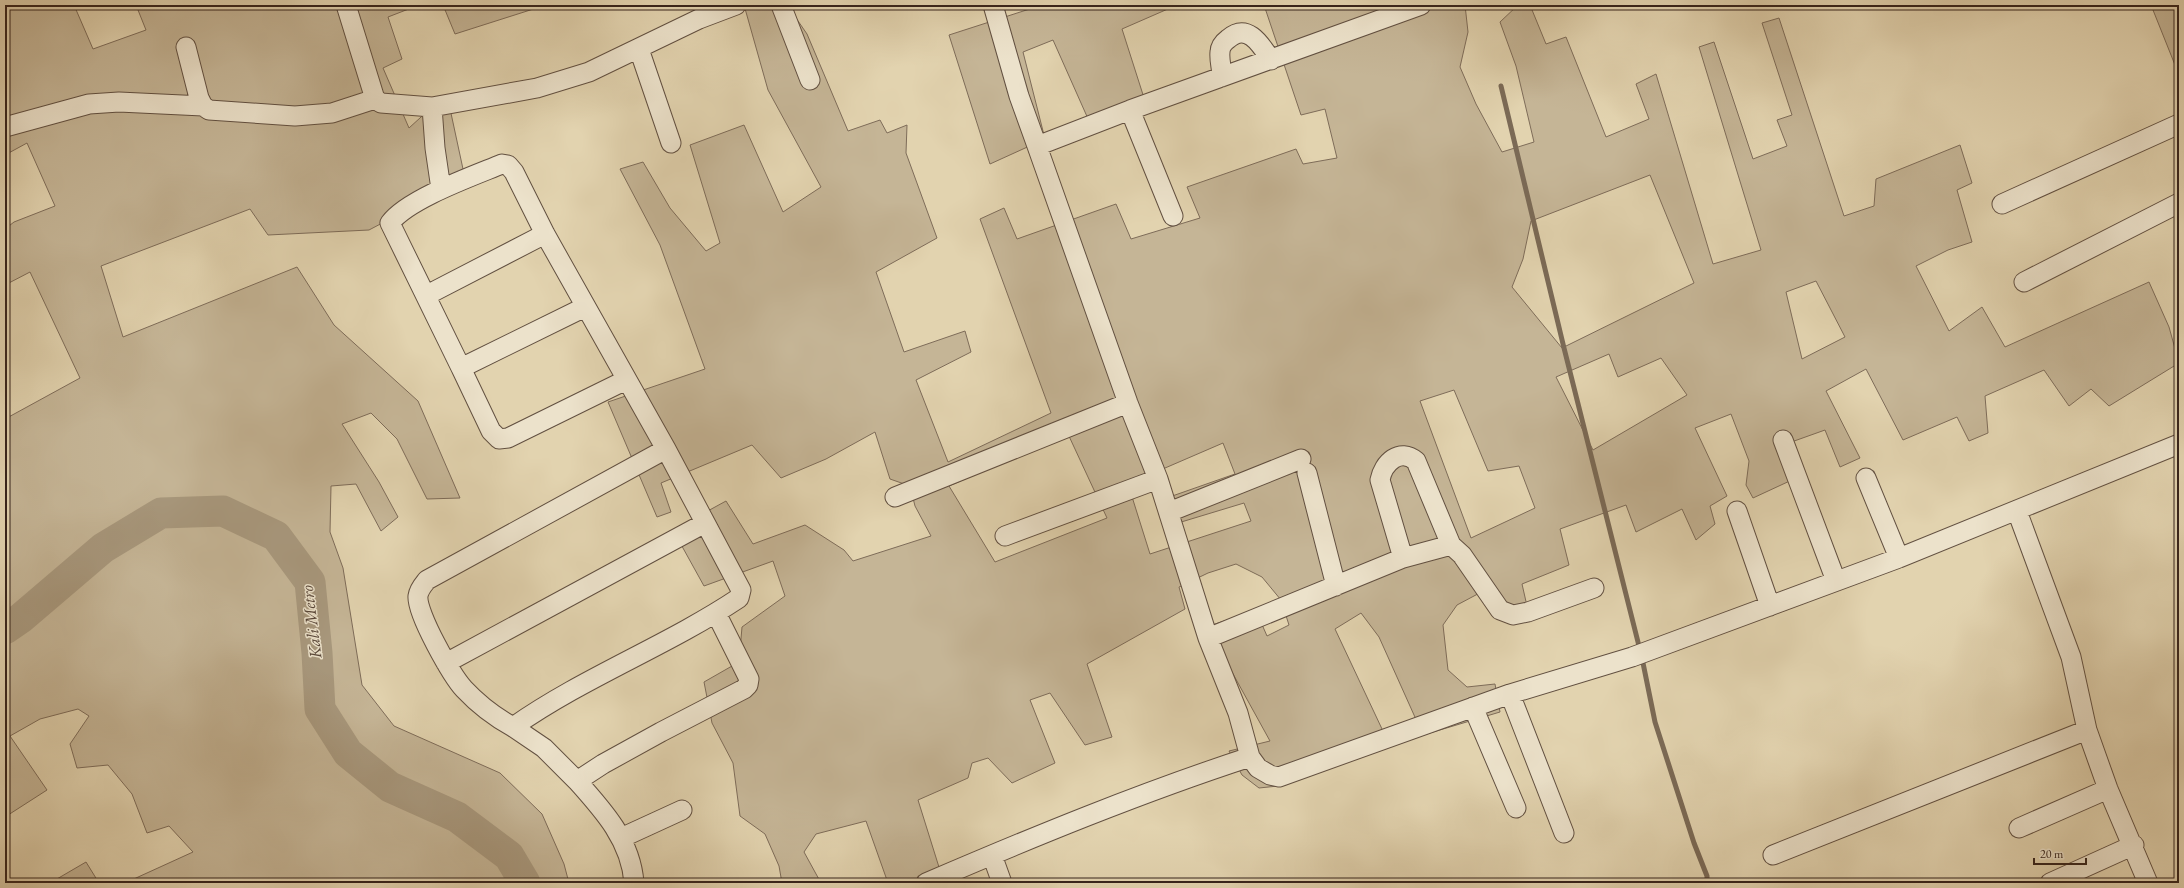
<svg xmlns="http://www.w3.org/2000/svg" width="2184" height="888" font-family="'EB Garamond',serif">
<rect width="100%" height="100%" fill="#e2d3af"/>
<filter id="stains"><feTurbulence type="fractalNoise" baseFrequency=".005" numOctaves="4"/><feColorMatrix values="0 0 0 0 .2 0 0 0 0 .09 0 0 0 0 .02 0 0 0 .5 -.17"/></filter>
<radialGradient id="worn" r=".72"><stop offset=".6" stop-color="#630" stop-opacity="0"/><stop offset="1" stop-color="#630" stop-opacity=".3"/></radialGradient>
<path fill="#c5b596" stroke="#7e6c59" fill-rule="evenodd" d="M 5,5 L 74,5 L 93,49 L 146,30 L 136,5 L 419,5 L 388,17 L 402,59 L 383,68 L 409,128 L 432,107 L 449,104 L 463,169 L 426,200 L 369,230 L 268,235 L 250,209 L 101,266 L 123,337 L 297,267 L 334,325 L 418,401 L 460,498 L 427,499 L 397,439 L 371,413 L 342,424 L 379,482 L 398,517 L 381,531 L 356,484 L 331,486 L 330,532 L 343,568 L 362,685 L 394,726 L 500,773 L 542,814 L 564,864 L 569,883 L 531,883 L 529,874 L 511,859 L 525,883 L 125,883 L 193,852 L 169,826 L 147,833 L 132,794 L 108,765 L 77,768 L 70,744 L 89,716 L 78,709 L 40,719 L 10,736 L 47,790 L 5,817 L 5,419 L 80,378 L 30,272 L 5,285 L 5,229 L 14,222 L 55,206 L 27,143 L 5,155 Z
M 443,5 L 546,5 L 455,34 Z
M 744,5 L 787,5 L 807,34 L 848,131 L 880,120 L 887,133 L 907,125 L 906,153 L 937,238 L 876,272 L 904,352 L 965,331 L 971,352 L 916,380 L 948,462 L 1051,413 L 980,219 L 1004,208 L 1017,239 L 1116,204 L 1131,239 L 1200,218 L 1187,187 L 1296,149 L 1303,164 L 1337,158 L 1325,109 L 1301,115 L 1264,5 L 1333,5 L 1334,9 L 1343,5 L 1465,5 L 1468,32 L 1460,67 L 1476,104 L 1502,152 L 1534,142 L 1516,66 L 1500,22 L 1518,5 L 1530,5 L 1546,44 L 1566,37 L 1606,137 L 1649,119 L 1636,84 L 1656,74 L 1713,264 L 1761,250 L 1699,47 L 1714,42 L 1753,159 L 1787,146 L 1777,120 L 1792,115 L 1762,23 L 1779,18 L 1844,216 L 1874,206 L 1876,179 L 1960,145 L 1972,183 L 1957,190 L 1972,242 L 1948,250 L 1916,266 L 1949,331 L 1982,307 L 2005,347 L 2149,282 L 2169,327 L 2179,363 L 2109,406 L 2091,389 L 2069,406 L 2044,370 L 1985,396 L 1988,433 L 1969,441 L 1957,417 L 1903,440 L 1866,369 L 1826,391 L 1860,458 L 1840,467 L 1825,430 L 1783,445 L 1794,479 L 1753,498 L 1746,485 L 1749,461 L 1731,414 L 1695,428 L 1727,496 L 1710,506 L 1715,524 L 1696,540 L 1682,509 L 1636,532 L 1626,505 L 1560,529 L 1569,565 L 1522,584 L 1527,606 L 1505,616 L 1489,588 L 1457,605 L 1443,625 L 1448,670 L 1467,687 L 1495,684 L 1500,712 L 1423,735 L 1379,637 L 1361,613 L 1335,629 L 1390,746 L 1278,786 L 1259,788 L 1242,775 L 1229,751 L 1270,741 L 1227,663 L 1212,625 L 1242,615 L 1260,620 L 1267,636 L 1289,625 L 1281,600 L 1262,577 L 1236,564 L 1208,573 L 1179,587 L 1185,609 L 1087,664 L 1112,737 L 1085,745 L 1050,693 L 1030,700 L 1055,763 L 1012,783 L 988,758 L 972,763 L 968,778 L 918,800 L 943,880 L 934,883 L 888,883 L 866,821 L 816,834 L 804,852 L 821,883 L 782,883 L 779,866 L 765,834 L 740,816 L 733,763 L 712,723 L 704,682 L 739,662 L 742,627 L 785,596 L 773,561 L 704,586 L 673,530 L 726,501 L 753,544 L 805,525 L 844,550 L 853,561 L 931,536 L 915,506 L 910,486 L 890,479 L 875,432 L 826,459 L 781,478 L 752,445 L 661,483 L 671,512 L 657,517 L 608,402 L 705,369 L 660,245 L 620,169 L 643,162 L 670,208 L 706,251 L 720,243 L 690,145 L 744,125 L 783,212 L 821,187 L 768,90 ZM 1650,175 L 1694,283 L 1562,348 L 1512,287 L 1523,259 L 1531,221 ZM 1816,281 L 1845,337 L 1802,359 L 1786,292 ZM 1609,354 L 1618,377 L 1661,358 L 1687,395 L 1593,450 L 1556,377 ZM 1454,390 L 1488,471 L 1519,466 L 1535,508 L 1471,538 L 1420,401 ZM 1068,434 L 1107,518 L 995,562 L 949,486 ZM 1223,443 L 1235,474 L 1158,501 L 1168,526 L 1244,503 L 1251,521 L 1150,554 L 1128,484 Z
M 1042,5 L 1177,5 L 1122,29 L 1145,101 L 1089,121 L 1053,40 L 1023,52 L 1045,139 L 990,164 L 949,35 Z
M 2151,5 L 2179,5 L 2179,75 Z
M 86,862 L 99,883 L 50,883 Z"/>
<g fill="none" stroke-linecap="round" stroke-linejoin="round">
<path stroke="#7b6a56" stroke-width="5" d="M 1501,86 L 1564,348 L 1640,650
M 1642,658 L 1655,722 L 1694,843 L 1707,876 L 1707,883"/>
<path stroke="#a8987d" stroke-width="31" d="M 5,629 L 21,618 L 103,548 L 161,513 L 223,511 L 276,536 L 310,582 L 317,653 L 320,709 L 348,753 L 390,787 L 457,817 L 509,856 L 525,883"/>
<g stroke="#625041" stroke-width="21">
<path id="street" d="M 346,5 L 375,99 L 381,103 L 432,107 L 537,88 L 589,72 L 699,19 L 736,5
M 781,5 L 810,80
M 993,5 L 1019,96 L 1037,146 L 1130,110 L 1421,5
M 186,47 L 199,98 L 203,106 L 209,110 L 295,116 L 332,113 L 375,99
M 639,49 L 671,143
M 1222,77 C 1222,69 1219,60 1220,52 C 1220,47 1224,42 1228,39 C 1248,22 1261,45 1271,60
M 432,107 L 435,148 L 441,189
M 1130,110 L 1173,216
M 5,127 L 89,104 L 119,102 L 203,106
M 1037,146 L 1128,403 L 1158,479 L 1208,638 L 1238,713 L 1250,757 L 1258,768 L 1270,775 L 1279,777 L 1510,694 L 1632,657 L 1899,558 L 2179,444
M 2002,204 L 2179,124
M 2024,282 L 2179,203
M 427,295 L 545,234
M 585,307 L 461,368 L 390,223 C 408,199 473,176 502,164 L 508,165 L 514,172 L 545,234 L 666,449 L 741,590 L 739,598 C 667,646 584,677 513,727 C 495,717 478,704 464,689 C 452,676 416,613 418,596 C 419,589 423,585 427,580 L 666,449
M 461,368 L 491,431 L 499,439 L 508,438 L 626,380
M 1783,440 L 1836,581
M 1307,473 L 1336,586
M 1866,478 L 1899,558
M 895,497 L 1128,403
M 1737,511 L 1770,606
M 2017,511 L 2071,657 L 2087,730 L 2108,789 L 2148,883
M 1169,512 L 1301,459
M 1005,536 L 1158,479
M 1403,558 L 1451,545 L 1462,555 L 1500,610 L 1513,615 L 1528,612 L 1594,588
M 1208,638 L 1403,558 L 1380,480 C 1383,463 1400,447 1416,461 L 1451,545
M 446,663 L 705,523
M 1510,694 L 1564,833
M 1473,707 L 1516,808
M 513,727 L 544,748 L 577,781
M 2019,828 L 2108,789
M 621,838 L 682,810
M 992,855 L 1002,883
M 1773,855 L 2087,730
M 634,883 C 631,841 604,811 577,781 L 603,764 L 661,732 L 744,689 L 748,685 L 749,679 L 716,613
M 926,883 C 1033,837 1140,793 1250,757
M 2050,883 L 2134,845"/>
</g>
<use href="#street" stroke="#ece2cb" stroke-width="19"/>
</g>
<g text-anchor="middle" stroke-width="3" stroke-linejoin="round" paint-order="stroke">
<g font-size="17" font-style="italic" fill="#594739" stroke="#ece2cb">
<text transform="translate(311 622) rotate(-97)" y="6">Kali Metro</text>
</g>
</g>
<rect width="2184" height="888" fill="none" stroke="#e2d3af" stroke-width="20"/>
<rect x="6" y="6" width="2172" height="876" fill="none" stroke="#37241c" stroke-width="2"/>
<rect x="10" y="10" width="2164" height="868" fill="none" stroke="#37241c"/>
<path d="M2034 858v6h52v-6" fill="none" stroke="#37241c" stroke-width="2"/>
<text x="2040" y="858" font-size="12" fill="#37241c" stroke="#ece2cb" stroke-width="3" paint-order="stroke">20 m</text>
<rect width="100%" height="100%" filter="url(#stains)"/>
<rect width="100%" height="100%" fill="url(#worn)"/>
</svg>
